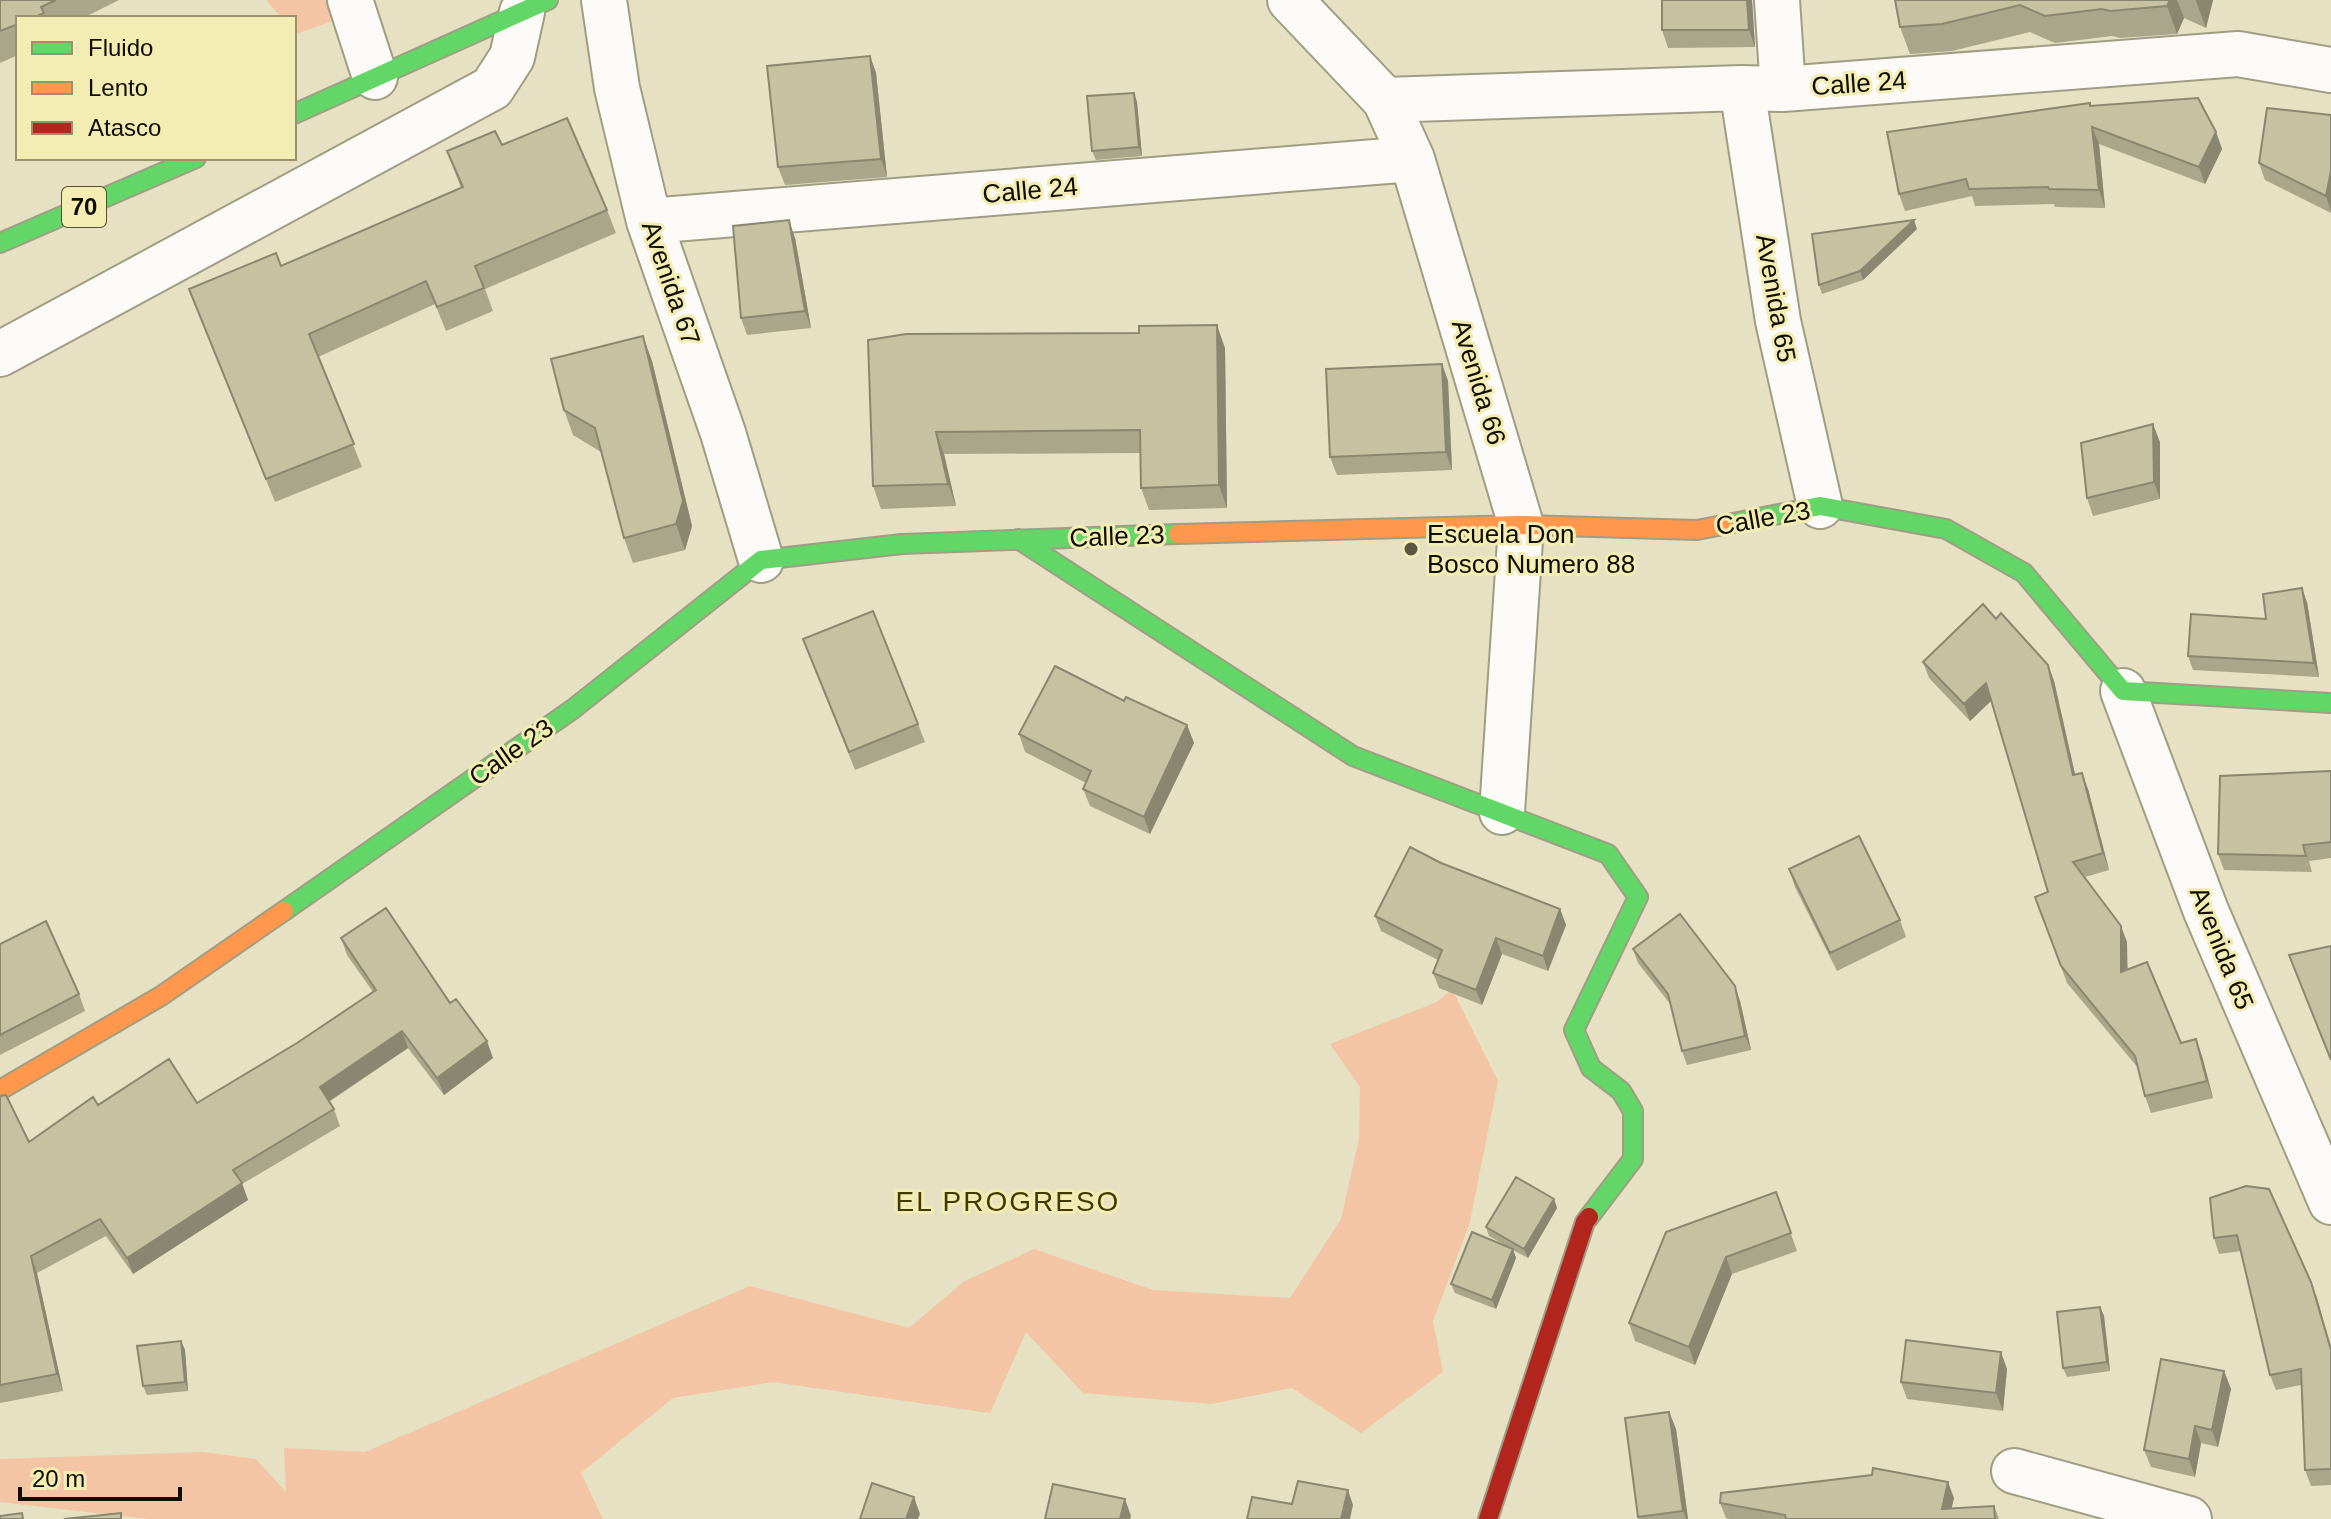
<svg xmlns="http://www.w3.org/2000/svg" width="2331" height="1519" font-family="Helvetica,sans-serif">
<rect width="100%" height="100%" fill="#e5e1c2"/>
<path fill="#f3c5a4" d="M 266,0 L 328,0 L 336,20 L 296,34 L 294,18 L 282,18 Z
M 1452,989 L 1498,1081 L 1470,1222 L 1433,1321 L 1443,1372 L 1361,1433 L 1292,1388 L 1211,1404 L 1083,1393 L 1026,1332 L 990,1413 L 773,1382 L 673,1398 L 581,1473 L 603,1519 L 148,1519 L 0,1502 L 0,1459 L 203,1452 L 256,1459 L 286,1492 L 284,1448 L 365,1452 L 750,1286 L 909,1328 L 963,1282 L 1034,1249 L 1153,1290 L 1290,1298 L 1341,1219 L 1359,1139 L 1360,1087 L 1330,1044 L 1437,1002 Z"/>
<g fill="none" stroke-linecap="round" stroke-linejoin="round">
<g stroke="#a09d85" stroke-width="48">
<path id="street" d="M 350,0 L 375,77
M 604,0 L 617,88 L 649,221 L 723,433 L 761,560
M 1290,0 L 1385,100 L 1412,159 L 1521,525 L 1502,812
M 1777,0 L 1783,89
M 1742,88 L 1778,321 L 1820,506
M 1385,100 L 1742,88 L 1783,89 L 2238,54 L 2331,70
M 649,221 L 1412,159
M 0,354 L 492,88 L 512,57 L 522,12
M 2123,691 L 2206,911 L 2331,1202
M 2014,1471 L 2189,1519"/>
</g>
<g stroke="#a09d85" stroke-width="22">
<path id="fast" d="M 294,114 L 548,0
M 0,243 L 196,158
M 1728,524 L 1820,506 L 1946,529 L 2024,573 L 2123,691 L 2331,703
M 1018,539 L 1353,756 L 1608,854 L 1638,897 L 1574,1030 L 1591,1068 L 1621,1091 L 1633,1111 L 1633,1159 L 1589,1217
M 284,911 L 573,709 L 761,560 L 902,544 L 1178,534"/>
</g>
<g stroke="#a09d85" stroke-width="22">
<path id="slow" d="M 1178,534 L 1521,525 L 1697,530 L 1728,524
M 0,1090 L 161,996 L 284,911"/>
</g>
<g stroke="#a09d85" stroke-width="22">
<path id="jam" d="M 1488,1519 L 1585,1222 L 1589,1217"/>
</g>
<use href="#street" stroke="#fbfaf6" stroke-width="44"/>
<use href="#fast" stroke="#63d668" stroke-width="18"/>
<use href="#slow" stroke="#ff974d" stroke-width="18"/>
<use href="#jam" stroke="#b3261e" stroke-width="18"/>
</g>
<path fill="#a9a68a" d="M 0,0 L 119,0 L 83,18 L 18,18 L 18,55 L 0,63 Z
M 1752,0 L 1755,47 L 1668,48 L 1662,30 Z
M 1895,0 L 2213,0 L 2206,28 L 2184,18 L 2177,34 L 2120,38 L 2112,36 L 2055,43 L 2030,32 L 1952,51 L 1910,54 L 1900,27 Z
M 870,56 L 876,73 L 887,177 L 785,185 L 778,167 Z
M 1134,93 L 1137,102 L 1142,156 L 1096,160 L 1092,151 Z
M 2091,106 L 2216,132 L 2222,149 L 2205,184 L 2099,144 L 2105,208 L 2055,207 L 2054,204 L 1975,206 L 1972,196 L 1905,211 L 1899,194 Z
M 2331,115 L 2331,213 L 2265,180 L 2259,163 Z
M 502,145 L 607,210 L 616,233 L 485,289 L 493,311 L 446,331 L 435,304 L 318,357 L 362,467 L 275,502 L 189,289 L 281,266 L 461,188 L 447,151 Z
M 1917,229 L 1863,280 L 1822,294 L 1819,285 Z
M 795,238 L 811,328 L 747,335 L 741,318 Z
M 868,340 L 1225,348 L 1227,508 L 1149,510 L 1141,488 L 1140,453 L 944,454 L 956,506 L 881,509 L 873,486 Z
M 652,361 L 692,526 L 685,550 L 633,563 L 624,538 L 601,452 L 573,435 L 564,410 Z
M 1442,364 L 1448,381 L 1452,470 L 1337,475 L 1330,457 Z
M 2160,442 L 2160,499 L 2093,516 L 2087,498 Z
M 2307,602 L 2319,677 L 2193,670 L 2188,656 L 2266,619 Z
M 1996,619 L 2048,665 L 2054,681 L 2075,774 L 2088,789 L 2109,870 L 2085,877 L 2127,942 L 2127,969 L 2181,1043 L 2202,1056 L 2213,1098 L 2151,1113 L 2145,1096 L 2139,1069 L 2067,983 L 2035,897 L 2048,892 L 1991,701 L 1970,721 L 1929,678 L 1923,662 Z
M 803,639 L 918,724 L 925,742 L 855,770 Z
M 1124,701 L 1187,725 L 1194,743 L 1150,834 L 1090,806 L 1083,789 L 1086,783 L 1025,752 L 1019,734 Z
M 2331,771 L 2331,858 L 2309,861 L 2312,872 L 2224,870 L 2218,854 Z
M 1441,863 L 1560,909 L 1566,925 L 1548,971 L 1502,954 L 1482,1005 L 1439,988 L 1433,973 L 1438,960 L 1381,931 L 1375,916 Z
M 1789,869 L 1900,920 L 1906,937 L 1837,971 L 1795,887 Z
M 341,938 L 450,1003 L 493,1058 L 444,1095 L 408,1048 L 329,1102 L 334,1109 L 340,1126 L 242,1184 L 248,1200 L 133,1274 L 106,1236 L 37,1273 L 63,1391 L 0,1403 L 0,1096 L 29,1142 L 98,1105 L 197,1103 L 297,1043 L 373,992 L 347,955 Z
M 0,944 L 79,994 L 85,1011 L 0,1055 Z
M 1633,949 L 1740,1001 L 1751,1050 L 1687,1065 L 1682,1051 L 1671,1005 L 1638,963 Z
M 1776,1192 L 1797,1251 L 1732,1274 L 1695,1365 L 1635,1341 L 1629,1323 Z
M 2210,1198 L 2317,1298 L 2331,1346 L 2331,1485 L 2311,1486 L 2305,1470 L 2301,1385 L 2276,1390 L 2270,1375 L 2241,1251 L 2219,1254 L 2214,1238 Z
M 1554,1199 L 1557,1208 L 1528,1258 L 1513,1250 L 1516,1258 L 1496,1309 L 1455,1293 L 1451,1284 L 1508,1247 L 1489,1236 L 1486,1227 Z
M 2100,1307 L 2104,1316 L 2110,1371 L 2067,1377 L 2063,1368 Z
M 181,1341 L 185,1350 L 188,1391 L 147,1395 L 143,1386 Z
M 2007,1369 L 2003,1411 L 1907,1399 L 1901,1382 Z
M 2224,1371 L 2231,1389 L 2218,1447 L 2201,1443 L 2195,1477 L 2151,1467 L 2144,1450 Z
M 1669,1412 L 1676,1429 L 1688,1519 L 1638,1519 L 1638,1517 Z
M 1954,1498 L 1951,1509 L 1994,1506 L 1999,1519 L 1729,1519 L 1726,1518 L 1720,1503 Z"/>
<path fill="#8a8771" d="M 1747,0 L 1752,0 L 1755,47 L 1749,30 Z
M 2170,0 L 2177,0 L 2184,18 L 2177,34 L 2167,6 Z
M 2196,0 L 2213,0 L 2206,28 L 2196,1 Z
M 870,56 L 876,73 L 887,177 L 881,159 Z
M 1134,93 L 1137,102 L 1142,156 L 1139,147 Z
M 2092,127 L 2099,144 L 2105,208 L 2099,190 Z
M 2216,132 L 2222,149 L 2205,184 L 2199,167 Z
M 2331,171 L 2331,211 L 2326,196 Z
M 789,220 L 795,238 L 811,328 L 805,311 Z
M 1914,220 L 1917,229 L 1863,280 L 1860,271 Z
M 1217,325 L 1225,348 L 1227,508 L 1219,485 Z
M 643,336 L 652,361 L 692,526 L 685,550 L 676,524 Z
M 1442,364 L 1448,381 L 1452,470 L 1446,452 Z
M 2153,424 L 2160,442 L 2160,499 L 2154,482 Z
M 936,432 L 944,454 L 956,506 L 948,484 Z
M 2302,588 L 2307,602 L 2319,677 L 2314,663 Z
M 2048,665 L 2054,681 L 2079,792 L 2073,775 Z
M 1986,683 L 1992,700 L 1970,721 L 1964,704 Z
M 1187,725 L 1194,743 L 1150,834 L 1144,817 Z
M 2082,773 L 2088,789 L 2109,870 L 2103,853 Z
M 1560,909 L 1566,925 L 1548,971 L 1543,956 Z
M 2121,926 L 2127,942 L 2128,988 L 2121,972 Z
M 1496,938 L 1502,954 L 1482,1005 L 1476,990 Z
M 1735,986 L 1740,1001 L 1751,1050 L 1745,1036 Z
M 402,1031 L 408,1048 L 326,1103 L 320,1087 Z
M 2196,1039 L 2202,1056 L 2213,1098 L 2207,1081 Z
M 487,1041 L 493,1058 L 444,1095 L 437,1078 Z
M 242,1183 L 248,1200 L 133,1274 L 127,1258 Z
M 1554,1199 L 1557,1208 L 1528,1258 L 1524,1249 Z
M 1513,1249 L 1516,1258 L 1496,1309 L 1492,1300 Z
M 31,1256 L 37,1273 L 63,1391 L 57,1374 Z
M 1726,1257 L 1732,1274 L 1695,1365 L 1689,1347 Z
M 2311,1282 L 2317,1298 L 2331,1350 Z
M 2100,1307 L 2104,1316 L 2110,1371 L 2107,1362 Z
M 181,1341 L 185,1350 L 188,1391 L 185,1382 Z
M 2001,1352 L 2007,1369 L 2003,1411 L 1996,1393 Z
M 2224,1371 L 2231,1389 L 2218,1447 L 2212,1430 Z
M 1669,1412 L 1676,1429 L 1688,1519 L 1686,1519 L 1683,1511 Z
M 2195,1426 L 2201,1443 L 2195,1477 L 2189,1459 Z
M 1948,1482 L 1954,1498 L 1949,1519 L 1942,1509 Z
M 1348,1490 L 1353,1505 L 1350,1519 L 1341,1519 Z
M 914,1497 L 920,1514 L 918,1519 L 906,1519 Z
M 1125,1499 L 1131,1516 L 1130,1519 L 1120,1519 Z"/>
<path fill="#c5c1a1" stroke="#8a8771" stroke-width="2" d="M 0,0 L 56,0 L 41,7 L 44,13 L 33,18 L 18,18 L 18,24 L 0,31 Z
M 1662,0 L 1747,0 L 1749,30 L 1662,30 Z
M 1895,0 L 2170,0 L 2167,6 L 2110,11 L 2102,9 L 2045,16 L 2020,5 L 1942,24 L 1900,27 Z
M 870,56 L 881,159 L 778,167 L 767,66 Z
M 1134,93 L 1139,147 L 1092,151 L 1087,96 Z
M 2198,98 L 2216,132 L 2199,167 L 2092,127 L 2099,190 L 2049,189 L 2048,187 L 1969,189 L 1966,179 L 1899,194 L 1887,132 L 2090,103 L 2090,106 Z
M 2267,108 L 2331,115 L 2331,171 L 2326,196 L 2259,163 Z
M 567,118 L 607,210 L 475,266 L 484,288 L 437,307 L 426,281 L 309,334 L 354,444 L 266,479 L 189,289 L 276,253 L 281,266 L 463,187 L 447,151 L 495,131 L 502,145 Z
M 789,220 L 805,311 L 741,318 L 733,226 Z
M 1914,220 L 1860,271 L 1819,285 L 1812,234 Z
M 1217,325 L 1219,485 L 1141,488 L 1140,430 L 936,432 L 948,484 L 873,486 L 868,340 L 906,334 L 1139,333 L 1139,326 Z
M 643,336 L 683,501 L 676,524 L 624,538 L 595,428 L 564,410 L 551,359 Z
M 1442,364 L 1446,452 L 1330,457 L 1326,369 Z
M 2153,424 L 2154,482 L 2087,498 L 2081,443 Z
M 2302,588 L 2314,663 L 2188,656 L 2191,614 L 2266,619 L 2263,594 Z
M 1983,604 L 1996,619 L 2001,613 L 2048,665 L 2073,775 L 2082,773 L 2103,853 L 2073,862 L 2121,926 L 2121,972 L 2147,962 L 2181,1043 L 2196,1039 L 2207,1081 L 2145,1096 L 2135,1056 L 2061,966 L 2035,897 L 2048,892 L 1986,683 L 1964,704 L 1923,662 Z
M 873,611 L 918,724 L 849,752 L 803,639 Z
M 1055,666 L 1124,701 L 1126,697 L 1187,725 L 1144,817 L 1083,789 L 1091,771 L 1019,734 Z
M 2331,771 L 2331,842 L 2303,845 L 2306,856 L 2218,854 L 2220,776 Z
M 1859,836 L 1900,920 L 1830,953 L 1789,869 Z
M 1410,847 L 1441,863 L 1560,909 L 1543,956 L 1496,938 L 1476,990 L 1433,973 L 1442,950 L 1375,916 Z
M 386,908 L 450,1003 L 456,999 L 487,1041 L 437,1078 L 402,1031 L 320,1087 L 334,1109 L 233,1170 L 242,1183 L 127,1258 L 100,1219 L 31,1256 L 57,1374 L 0,1385 L 0,1096 L 6,1095 L 29,1142 L 93,1097 L 98,1105 L 169,1059 L 197,1103 L 297,1043 L 376,990 L 341,938 Z
M 1680,914 L 1735,986 L 1745,1036 L 1682,1051 L 1668,994 L 1633,949 Z
M 46,921 L 79,994 L 0,1035 L 0,944 Z
M 2331,946 L 2331,1060 L 2289,955 Z
M 1516,1177 L 1554,1199 L 1524,1249 L 1486,1227 Z
M 2246,1186 L 2269,1189 L 2311,1282 L 2331,1350 L 2331,1469 L 2305,1470 L 2301,1369 L 2270,1375 L 2237,1235 L 2214,1238 L 2210,1198 Z
M 1776,1192 L 1791,1233 L 1726,1257 L 1689,1347 L 1629,1323 L 1666,1232 Z
M 1472,1232 L 1513,1249 L 1492,1300 L 1451,1284 Z
M 2100,1307 L 2107,1362 L 2063,1368 L 2057,1312 Z
M 1906,1340 L 2001,1352 L 1996,1393 L 1901,1382 Z
M 181,1341 L 185,1382 L 143,1386 L 137,1346 Z
M 2161,1359 L 2224,1371 L 2212,1430 L 2195,1426 L 2189,1459 L 2144,1450 Z
M 1669,1412 L 1683,1511 L 1638,1517 L 1625,1418 Z
M 1873,1468 L 1948,1482 L 1942,1509 L 1994,1506 L 1995,1519 L 1786,1519 L 1785,1515 L 1720,1503 L 1721,1493 L 1872,1475 Z
M 1298,1481 L 1348,1490 L 1341,1519 L 1247,1519 L 1252,1497 L 1292,1504 Z
M 872,1483 L 914,1497 L 906,1519 L 860,1519 Z
M 1053,1484 L 1125,1499 L 1120,1519 L 1045,1519 Z
M 22,1513 L 23,1519 L 0,1519 L 0,1516 Z
M 121,1513 L 121,1519 L 64,1519 Z"/>
<circle fill="#5a5744" stroke="#f3edb4" stroke-width="3" cx="1411" cy="549" r="8"/>
<g text-anchor="middle" stroke-width="6" stroke-linejoin="round" paint-order="stroke">
<rect fill="#f3edb4" stroke="#535036" stroke-width="2" x="62" y="187" width="44" height="40" rx="6"/>
<g font-size="24" font-weight="bold" fill="#0f0d00">
<text x="84" y="215">70</text>
</g>
<g font-size="26" fill="#0f0d00" stroke="#f3edb4">
<text transform="translate(1859 83) rotate(-4)" y="9">Calle 24</text>
<text transform="translate(1030 190) rotate(-5)" y="9">Calle 24</text>
<text transform="translate(671 283) rotate(71)" y="9">Avenida 67</text>
<text transform="translate(1776 298) rotate(80)" y="9">Avenida 65</text>
<text transform="translate(1479 382) rotate(73)" y="9">Avenida 66</text>
<text transform="translate(1763 518) rotate(-10)" y="9">Calle 23</text>
<text transform="translate(1117 536) rotate(-2)" y="9">Calle 23</text>
<text transform="translate(511 752) rotate(-35)" y="9">Calle 23</text>
<text transform="translate(2222 948) rotate(68)" y="9">Avenida 65</text>
</g>
<g font-size="26" fill="#0f0d00" stroke="#f3edb4" text-anchor="start">
<text x="1427" y="543">Escuela Don<tspan x="1427" dy="30">Bosco Numero 88</tspan></text>
</g>
<g font-size="28" letter-spacing="2" fill="#403a00" stroke="#f3edb4">
<text x="1008" y="1211">EL PROGRESO</text>
</g>
</g>
<rect x="16" y="16" width="280" height="144" fill="#f3edb4" stroke="#98936c" stroke-width="2"/>
<rect x="32" y="42" width="40" height="12" fill="#63d668" stroke="#98936c" stroke-width="2"/>
<text x="88" y="56" font-size="24" fill="#0f0d00">Fluido</text>
<rect x="32" y="82" width="40" height="12" fill="#ff974d" stroke="#98936c" stroke-width="2"/>
<text x="88" y="96" font-size="24" fill="#0f0d00">Lento</text>
<rect x="32" y="122" width="40" height="12" fill="#b3261e" stroke="#98936c" stroke-width="2"/>
<text x="88" y="136" font-size="24" fill="#0f0d00">Atasco</text>
<path d="M20 1487v12h160v-12" fill="none" stroke="#0f0d00" stroke-width="4"/>
<text x="32" y="1487" font-size="24" fill="#0f0d00" stroke="#f3edb4" stroke-width="6" paint-order="stroke">20 m</text>
</svg>
